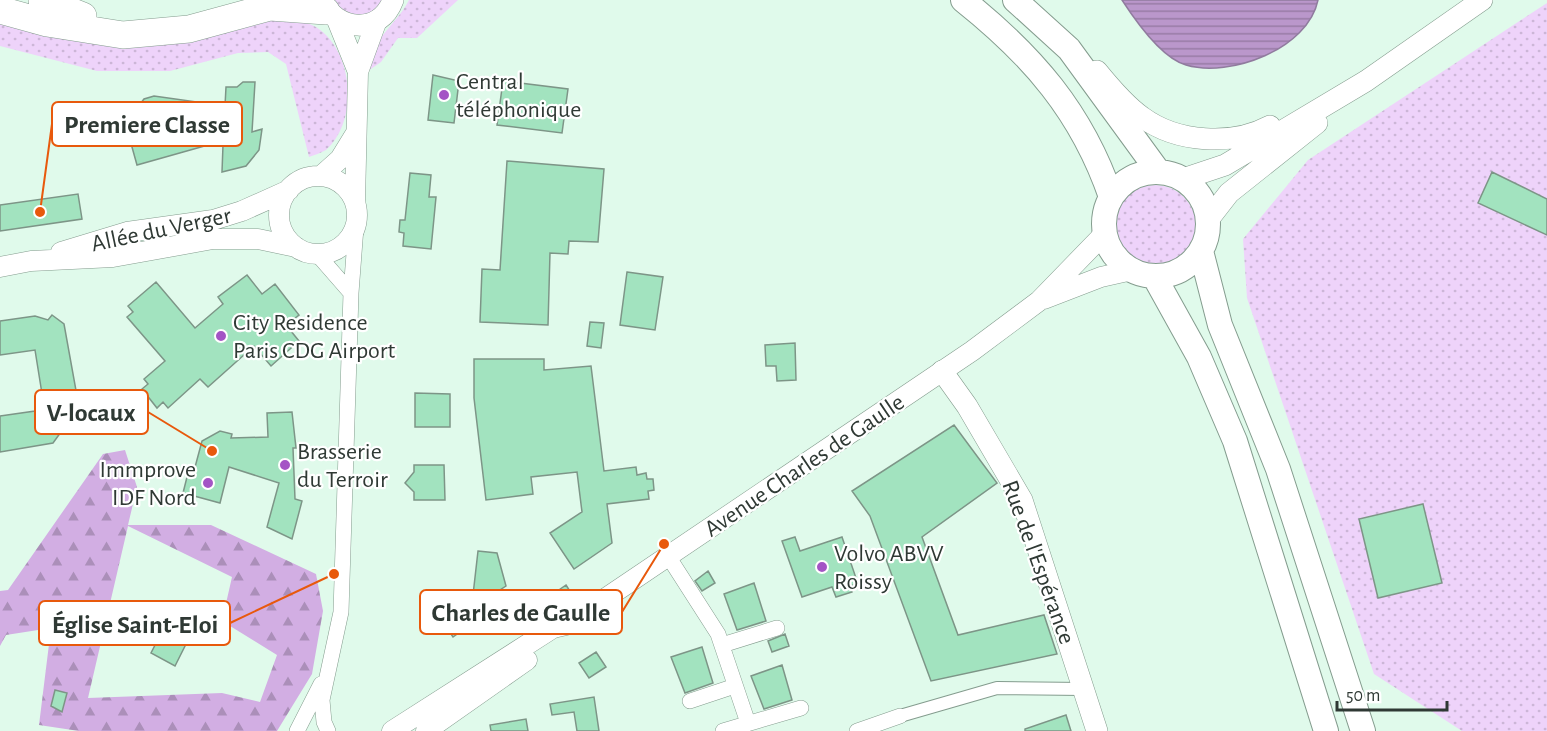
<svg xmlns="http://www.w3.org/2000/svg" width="1547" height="731" font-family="'Alegreya Sans',sans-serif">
<defs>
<pattern id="grass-dots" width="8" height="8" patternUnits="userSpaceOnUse" patternTransform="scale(1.5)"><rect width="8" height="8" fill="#eed3fa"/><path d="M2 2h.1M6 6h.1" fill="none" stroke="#ccb6d7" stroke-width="1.8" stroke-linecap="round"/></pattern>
<pattern id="forest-firs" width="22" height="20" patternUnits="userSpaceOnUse" patternTransform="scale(1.5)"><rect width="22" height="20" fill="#d2aee3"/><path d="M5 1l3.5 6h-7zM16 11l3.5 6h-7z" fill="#ab8fb9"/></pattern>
<pattern id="water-rules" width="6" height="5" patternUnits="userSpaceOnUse" patternTransform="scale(1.5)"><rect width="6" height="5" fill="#ba97cb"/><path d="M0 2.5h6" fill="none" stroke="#987ca6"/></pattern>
</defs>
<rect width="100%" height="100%" fill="#e0faeb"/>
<path fill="url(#grass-dots)" d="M 328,0 L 386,0 L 385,4 L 358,20 Z
M 409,0 L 458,0 L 417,38 L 398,38 L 381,62 L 368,71 C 372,59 374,45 383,35 C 392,23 402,14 409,0 Z
M 1547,3 L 1547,731 L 1462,731 L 1374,674 L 1247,298 L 1243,239 L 1308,160 Z
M 276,18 C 290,19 304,20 316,27 C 354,51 359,121 326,150 C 321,153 314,155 309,157 L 286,64 L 268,52 L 238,53 L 170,71 L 97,71 L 0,46 L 0,19 L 79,38 Z
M1114 226a41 41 0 1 1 82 0a41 41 0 1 1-82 0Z"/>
<path fill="url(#forest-firs)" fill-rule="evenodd" d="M 125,450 L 137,487 L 128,525 L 211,525 L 316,574 L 323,611 L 312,674 L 277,731 L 79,731 L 39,725 L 51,628 L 6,635 L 0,646 L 0,591 L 8,590 L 103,454 ZM 128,526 L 232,577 L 222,621 L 277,655 L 260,702 L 222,693 L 88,698 Z"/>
<path fill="url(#water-rules)" stroke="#907b9e" stroke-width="1.5" d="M 1122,0 L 1318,0 C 1308,49 1230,78 1186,65 C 1162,58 1135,20 1122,0 Z"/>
<path fill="#a2e3bf" stroke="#7d9587" stroke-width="1.5" d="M 433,75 L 459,81 L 454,123 L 428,120 Z
M 503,81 L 568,89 L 562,133 L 497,125 Z
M 243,82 L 255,82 L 252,132 L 262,129 L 259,150 L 246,166 L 222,172 L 223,145 L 208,145 L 137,165 L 125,122 L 135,119 L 137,108 L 144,99 L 154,96 L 225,106 L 226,87 L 237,87 Z
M 507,161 L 604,169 L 598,242 L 569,241 L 568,254 L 550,253 L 548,325 L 480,322 L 482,269 L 500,270 Z
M 1492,172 L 1547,199 L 1547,235 L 1478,203 Z
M 410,173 L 431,175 L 429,197 L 436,197 L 431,249 L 403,246 L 404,233 L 399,232 L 400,220 L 405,220 Z
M 78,194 L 82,219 L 0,231 L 0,205 Z
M 627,272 L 663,277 L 655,330 L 620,325 Z
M 247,275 L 262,294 L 275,284 L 299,315 L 286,325 L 299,341 L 271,366 L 254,346 L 208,387 L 200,379 L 168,408 L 163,402 L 157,408 L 142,389 L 148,384 L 144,379 L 165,361 L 127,317 L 133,312 L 128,306 L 156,282 L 195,328 L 223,304 L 218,297 Z
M 52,315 L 64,324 L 79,407 L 53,443 L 0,452 L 0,416 L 35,411 L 43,400 L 35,350 L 0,355 L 0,321 L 35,316 L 48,320 Z
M 590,322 L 604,323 L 601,348 L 587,346 Z
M 795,343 L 796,380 L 777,381 L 776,366 L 766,366 L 765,345 Z
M 474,359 L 544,359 L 544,370 L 591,366 L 604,471 L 636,467 L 637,475 L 646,473 L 647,479 L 653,479 L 654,490 L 648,491 L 649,499 L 607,504 L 612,543 L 574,569 L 550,533 L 582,512 L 577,472 L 531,477 L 533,494 L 486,500 L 474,398 Z
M 415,393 L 450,394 L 450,427 L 415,427 Z
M 292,412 L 296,448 L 293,448 L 295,499 L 302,501 L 292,539 L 267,527 L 279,483 L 229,467 L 220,503 L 183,493 L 189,469 L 194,471 L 202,441 L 220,431 L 232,434 L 231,438 L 268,437 L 267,413 Z
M 954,425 L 997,483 L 922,537 L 958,635 L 1044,615 L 1057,654 L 931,681 L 870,516 L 852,491 Z
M 414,465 L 444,465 L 445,500 L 414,500 L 414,492 L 405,483 L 414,472 Z
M 1423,504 L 1442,583 L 1378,598 L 1359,519 Z
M 795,537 L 800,551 L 842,537 L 856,578 L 854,579 L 856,584 L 851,586 L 852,592 L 836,597 L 832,587 L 802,597 L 782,541 Z
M 478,551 L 497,553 L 506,586 L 500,590 L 506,599 L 453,637 L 440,618 L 473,595 Z
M 708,571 L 715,583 L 702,591 L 695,581 Z
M 754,583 L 766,621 L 737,630 L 724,594 Z
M 566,585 L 573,596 L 523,630 L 516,620 Z
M 167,622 L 191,634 L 175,666 L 151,653 Z
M 785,634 L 789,646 L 772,652 L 768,641 Z
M 702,647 L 713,683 L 685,693 L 671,657 Z
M 596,652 L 606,667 L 589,678 L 579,663 Z
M 782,665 L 792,700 L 764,709 L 751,676 Z
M 55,690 L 67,693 L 62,712 L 51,706 Z
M 594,697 L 599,731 L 577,731 L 574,712 L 552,715 L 550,704 Z
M 1066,715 L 1071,731 L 1025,731 L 1025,729 Z
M 526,719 L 528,731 L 491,731 L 490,725 Z"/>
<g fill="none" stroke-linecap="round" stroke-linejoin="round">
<g stroke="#849c8e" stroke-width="14">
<path id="pedestrian" d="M 900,716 L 997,688 L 1084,689"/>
</g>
<g stroke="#849c8e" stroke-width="16">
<path id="minor" d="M 317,254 L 351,293
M 668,556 L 718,634 L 748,723
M 722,645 L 777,628
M 690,701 L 735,686
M 297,731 L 321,684
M 328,731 L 324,722 L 322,700 L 341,612 L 351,293 L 356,227
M 723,731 L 801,708
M 857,731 L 900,716"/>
</g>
<g stroke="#849c8e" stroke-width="21">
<path id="tertiary" d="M 337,20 L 358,72
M 321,176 L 340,159 L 356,133
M279 215a39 39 0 1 1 78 0a39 39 0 1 1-78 0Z
M 355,201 L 358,72 L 377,20
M 61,252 L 127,232 L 213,220 L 242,211 L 289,190
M 0,267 L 31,261 L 113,257 L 213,239 L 258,239 L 296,247
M 1044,299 L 1101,277 L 1132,270
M 392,731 L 553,628 L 566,625 L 972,351 L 1039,301 L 1105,233
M 426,731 L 527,660"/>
</g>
<g stroke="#849c8e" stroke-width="22">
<path id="secondary" d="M 321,0 C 336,31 380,36 393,0
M 1097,71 C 1110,87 1125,105 1142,117 C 1177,143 1233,146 1270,126
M 1183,179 L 1225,165 L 1366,81 L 1482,0
M 1208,220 L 1229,193 L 1317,123
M 942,371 L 967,406 L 1022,500 L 1097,731"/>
</g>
<g stroke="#849c8e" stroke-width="26">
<path id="primary" d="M 963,0 C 1032,55 1082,112 1111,197
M 1015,0 L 1069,49 L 1158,171
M1104 224a52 52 0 1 1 104 0a52 52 0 1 1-104 0Z
M 1201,251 L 1220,325 L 1278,469 L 1363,731
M 1154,276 L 1199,357 L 1235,441 L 1326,731"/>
</g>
<g stroke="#849c8e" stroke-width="28">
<path id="motorway" d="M 42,0 L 83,16
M 0,10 L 47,23 L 123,35 L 189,29 L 270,7 L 326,11"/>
</g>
<use href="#pedestrian" stroke="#fff" stroke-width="12"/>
<use href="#minor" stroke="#fff" stroke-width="15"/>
<use href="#tertiary" stroke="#fff" stroke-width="20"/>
<use href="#secondary" stroke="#fff" stroke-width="21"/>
<use href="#primary" stroke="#fff" stroke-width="24"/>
<use href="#motorway" stroke="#fff" stroke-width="27"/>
</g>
<g fill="#a454c5" stroke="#fff" stroke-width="2">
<circle cx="444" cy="95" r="6"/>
<circle cx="221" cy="336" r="6"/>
<circle cx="285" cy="465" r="6"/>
<circle cx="208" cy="483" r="6"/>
<circle cx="822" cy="567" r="6"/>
</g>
<g text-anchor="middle" stroke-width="4.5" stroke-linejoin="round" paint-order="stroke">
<g font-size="24" fill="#2f3934" stroke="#fff" text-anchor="start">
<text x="456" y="89">Central<tspan x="456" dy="28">téléphonique</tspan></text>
<text x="233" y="330">City Residence<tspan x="233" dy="28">Paris CDG Airport</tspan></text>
<text x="297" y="459">Brasserie<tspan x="297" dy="28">du Terroir</tspan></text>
<text x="196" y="477" text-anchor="end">Immprove<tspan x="196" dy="28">IDF Nord</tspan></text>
<text x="834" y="561">Volvo ABVV<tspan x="834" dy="28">Roissy</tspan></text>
</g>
<g font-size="24" fill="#2f3934" stroke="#fff">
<text transform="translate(161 229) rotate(-12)" y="8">Allée du Verger</text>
<text transform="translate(804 465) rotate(-34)" y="8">Avenue Charles de Gaulle</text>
<text transform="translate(1039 562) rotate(70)" y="8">Rue de l'Espérance</text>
</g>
</g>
<path fill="none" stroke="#e8590c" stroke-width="2" d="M40 212L52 124M212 451L148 412M664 544L622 612M334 574L230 623"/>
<g fill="#e8590c" stroke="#fff" stroke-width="2">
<circle cx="40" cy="212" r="6"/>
<circle cx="212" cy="451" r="6"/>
<circle cx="664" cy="544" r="6"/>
<circle cx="334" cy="574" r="6"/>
</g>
<g fill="#fff" stroke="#e8590c" stroke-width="2">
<rect x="52" y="102" width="190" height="44" rx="6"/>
<rect x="35" y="390" width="113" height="44" rx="6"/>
<rect x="420" y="590" width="202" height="44" rx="6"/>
<rect x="39" y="601" width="191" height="44" rx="6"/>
</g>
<g font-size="26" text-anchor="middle" font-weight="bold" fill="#2f3934">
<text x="147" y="133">Premiere Classe</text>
<text x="91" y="421">V-locaux</text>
<text x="521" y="621">Charles de Gaulle</text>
<text x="135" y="633">Église Saint-Eloi</text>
</g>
<path d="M1337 701v9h110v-9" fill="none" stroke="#2f3934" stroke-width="3"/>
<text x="1346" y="701" font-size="18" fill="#2f3934" stroke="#ffffff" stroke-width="4.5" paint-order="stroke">50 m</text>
</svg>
